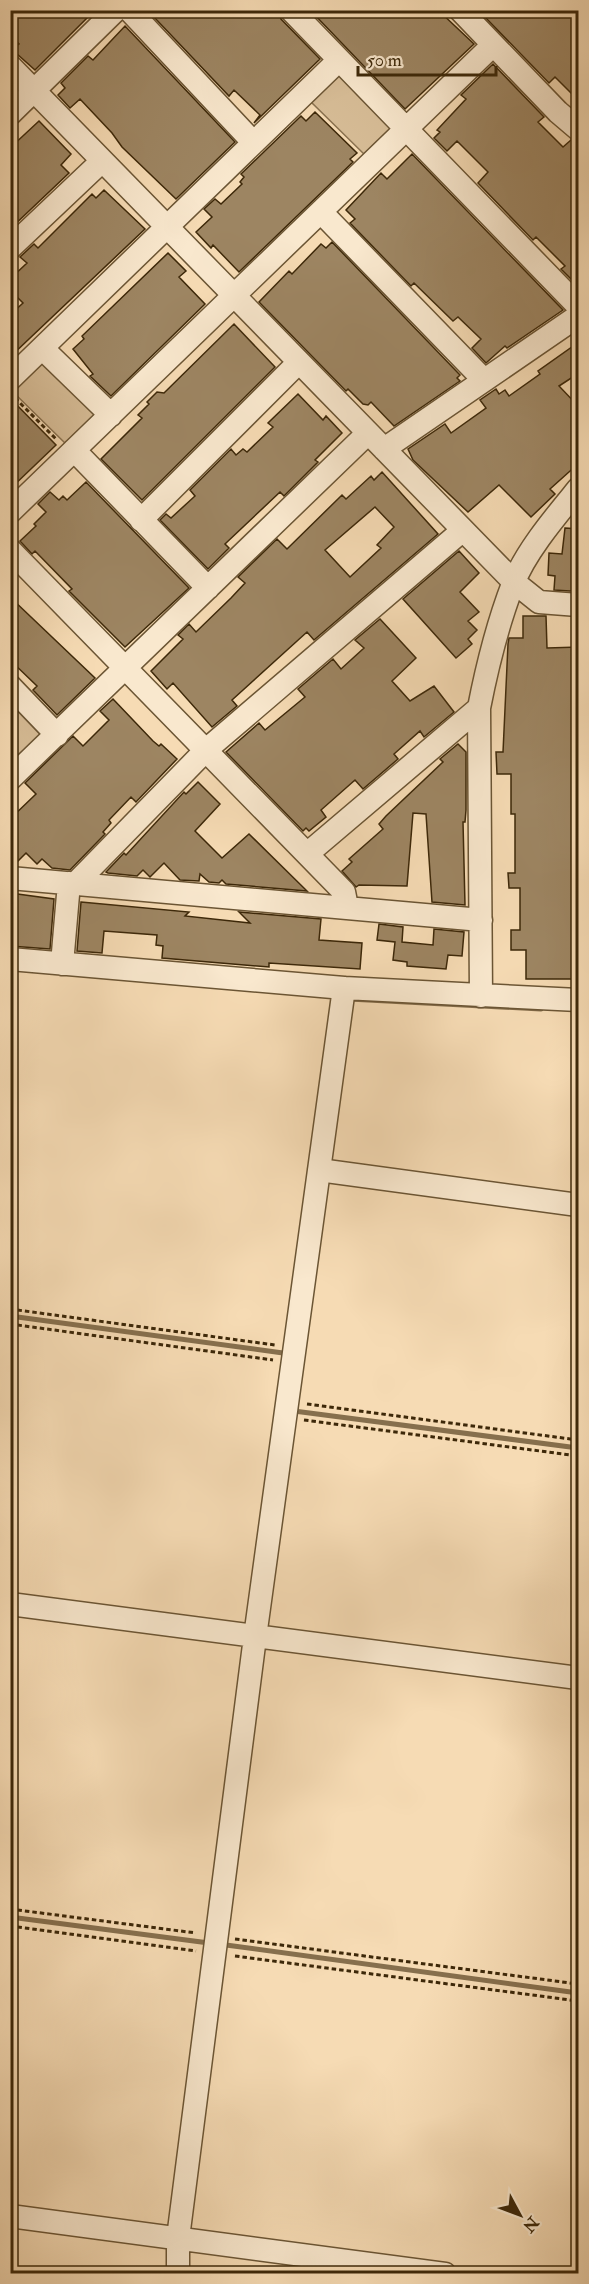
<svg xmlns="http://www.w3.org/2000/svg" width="589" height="2284" font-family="'IM FELL Double Pica',serif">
<rect width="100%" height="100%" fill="#f6dbb4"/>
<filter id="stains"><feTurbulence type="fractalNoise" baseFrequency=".00333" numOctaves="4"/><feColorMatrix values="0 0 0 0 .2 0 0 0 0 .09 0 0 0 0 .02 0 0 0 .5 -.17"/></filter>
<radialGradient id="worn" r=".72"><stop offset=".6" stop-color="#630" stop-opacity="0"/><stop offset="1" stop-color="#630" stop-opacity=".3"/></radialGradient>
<path fill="#d7bd97" stroke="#8a7250" stroke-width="1.5" d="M 343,71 L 392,130 L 366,156 L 308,99 Z
M 40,360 L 96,409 L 96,418 L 68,446 L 11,390 Z
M 11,698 L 41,730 L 41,739 L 11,767 Z"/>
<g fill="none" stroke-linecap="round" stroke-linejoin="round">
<path stroke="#866f4d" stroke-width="5" d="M 349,999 L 541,1009
M 10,1316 L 283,1353
M 294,1411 L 578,1448
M 10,1917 L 209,1943
M 226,1945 L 578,1993"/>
</g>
<path fill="#9d8562" stroke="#3d2809" stroke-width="1.5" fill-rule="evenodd" d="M 10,10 L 95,10 L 35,70 L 16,53 L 14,48 L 19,44 L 10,35 Z
M 156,10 L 278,10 L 281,19 L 320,59 L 254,123 L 260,115 L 234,90 L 229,96 L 152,15 Z
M 438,10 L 474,44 L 405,109 L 311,11 Z
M 486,10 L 567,10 L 569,13 L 579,10 L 579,41 L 573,47 L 579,52 L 579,101 L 555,77 L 549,83 L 482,14 Z
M 125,26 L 235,142 L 176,199 L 122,147 L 112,133 L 80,99 L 70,108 L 58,95 L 65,88 L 61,83 L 88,56 L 93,60 Z
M 493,64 L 544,117 L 538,122 L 563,147 L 571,140 L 579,148 L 579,287 L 561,269 L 565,266 L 536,237 L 533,240 L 478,183 L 488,172 L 457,141 L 447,151 L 434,138 L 440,132 L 437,130 L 466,99 L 461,95 Z
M 315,112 L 357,153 L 350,159 L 353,162 L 239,272 L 213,245 L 211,248 L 196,232 L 212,217 L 204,209 L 215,199 L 221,204 L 242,184 L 240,182 L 244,177 L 241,174 L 301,116 L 306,121 Z
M 39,121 L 71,154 L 61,165 L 69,173 L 10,229 L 10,148 Z
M 412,154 L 563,310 L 507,348 L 505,346 L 486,363 L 472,348 L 481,339 L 458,317 L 453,321 L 414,283 L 411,286 L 350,223 L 355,219 L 346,210 L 381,173 L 387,179 Z
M 104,190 L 145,229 L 10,357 L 10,315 L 23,303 L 10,290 L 10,279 L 27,263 L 20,257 L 34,244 L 38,248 L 92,194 L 96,198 Z
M 332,242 L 460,375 L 457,378 L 460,381 L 394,426 L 371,402 L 368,405 L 363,404 L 348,389 L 346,391 L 259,302 L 289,271 L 292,274 L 321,244 L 326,248 Z
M 168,253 L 186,271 L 179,277 L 205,304 L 111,396 L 90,376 L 93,374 L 73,349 L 84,339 L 82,336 Z
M 234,324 L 275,367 L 142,500 L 101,459 L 142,418 L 138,415 L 149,404 L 147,402 L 157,392 L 164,393 Z
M 579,342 L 579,373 L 559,386 L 579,407 L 579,463 L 550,489 L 555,494 L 531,517 L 499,485 L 468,512 L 413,460 L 408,449 L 445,424 L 451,433 L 486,408 L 480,400 L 496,389 L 499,394 L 505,390 L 509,396 L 540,374 L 538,371 Z
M 298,394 L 323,420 L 326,416 L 342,433 L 315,460 L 318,462 L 284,496 L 280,492 L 225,544 L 229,548 L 208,569 L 160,520 L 166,514 L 171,518 L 195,496 L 190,490 L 231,449 L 236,455 L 243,449 L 247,452 L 273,427 L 268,423 Z
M 10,398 L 56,445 L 10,489 Z
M 382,472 L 438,534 L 314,640 L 307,632 L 232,700 L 237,706 L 212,727 L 173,683 L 167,689 L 151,671 L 183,639 L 178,635 L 189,624 L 196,632 L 231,598 L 245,583 L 238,577 L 277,539 L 287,549 L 342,495 L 346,499 L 371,476 L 374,480 ZM 375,507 L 394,527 L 377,545 L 381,548 L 350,577 L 325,550 Z
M 86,482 L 189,588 L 125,647 L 69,591 L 72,589 L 35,551 L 32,554 L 20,541 L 36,526 L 34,524 L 46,512 L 38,504 L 50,492 L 59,500 L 63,496 L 67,500 Z
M 565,528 L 579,529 L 579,589 L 570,591 L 554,590 L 555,576 L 548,575 L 549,553 L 562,554 Z
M 459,551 L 479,573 L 460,592 L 479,612 L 468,621 L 477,630 L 468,639 L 472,644 L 456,658 L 403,599 Z
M 10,597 L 95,678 L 57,715 L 33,690 L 37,686 L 10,660 Z
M 523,616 L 546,616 L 547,648 L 579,647 L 579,979 L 526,979 L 526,950 L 511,950 L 511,930 L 520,930 L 520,888 L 509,888 L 508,873 L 515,873 L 515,814 L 511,814 L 511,774 L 497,774 L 496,752 L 503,752 L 508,644 L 509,638 L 523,638 Z
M 380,619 L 416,658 L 392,681 L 410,701 L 434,686 L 454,712 L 424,737 L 420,731 L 394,754 L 398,759 L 363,789 L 355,780 L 321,810 L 326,817 L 309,831 L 306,828 L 303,831 L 226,752 L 259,723 L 265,730 L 305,697 L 298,689 L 333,659 L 341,669 L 364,648 L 355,640 Z
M 113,699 L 153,741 L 159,746 L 161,744 L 177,759 L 136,802 L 131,797 L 109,820 L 111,823 L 103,832 L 105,834 L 70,870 L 52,868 L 42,859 L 37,864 L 26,853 L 14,865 L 10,865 L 10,819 L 36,794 L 25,783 L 73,736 L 83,746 L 109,720 L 100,711 Z
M 458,744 L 466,752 L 466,810 L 465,822 L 463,822 L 465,905 L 432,902 L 426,814 L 413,813 L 407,886 L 359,885 L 356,887 L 342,871 L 352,862 L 349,859 L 383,829 L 379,824 L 386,816 L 443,762 L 440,759 Z
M 198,782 L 220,804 L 195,831 L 222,858 L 249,834 L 307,891 L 226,884 L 222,880 L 219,883 L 209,882 L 200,874 L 199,881 L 180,880 L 164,863 L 150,877 L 143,870 L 137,876 L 108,873 L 106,872 L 124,853 L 126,855 L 184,792 L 186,794 Z
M 10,893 L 54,899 L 50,949 L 10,946 Z
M 81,902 L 189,912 L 185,916 L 250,923 L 239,912 L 321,919 L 319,940 L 362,943 L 360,969 L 269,963 L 269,967 L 162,958 L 163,946 L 156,945 L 157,935 L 104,931 L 102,953 L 77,951 Z
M 379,924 L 403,927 L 402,942 L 433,945 L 434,929 L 464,932 L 462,956 L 448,955 L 446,969 L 407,966 L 407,962 L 393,960 L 395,942 L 377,940 Z"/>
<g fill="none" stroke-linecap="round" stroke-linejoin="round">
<g stroke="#6b5534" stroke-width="25">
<path id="minor" d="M 129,10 L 253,142
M 291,10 L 578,306
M 460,10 L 558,112 L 578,129
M 10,66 L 514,582 L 539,602 L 578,605
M 10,114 L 116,10
M 321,212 L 484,380
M 10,248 L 102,161
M 42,348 L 111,415
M 10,379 L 339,60
M 384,449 L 578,316
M 74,450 L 208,588
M 10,512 L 493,45
M 141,520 L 298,363
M 10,550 L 344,892 L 347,907
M 10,686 L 57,735
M 10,779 L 368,433
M 307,854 L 479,708
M 10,878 L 481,920
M 75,884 L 206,750 L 463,530
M 10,959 L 344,988 L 578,1000
M 62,964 L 69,883
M 481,996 L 479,708 C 487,667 498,623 513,584 C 526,551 556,516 578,489
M 319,1170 L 578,1205
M 10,1604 L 578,1678
M 10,2216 L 445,2274
M 178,2274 L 178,2238 L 255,1637 L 344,988"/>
</g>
<path stroke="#3d2809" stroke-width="3" stroke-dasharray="4.5 3" stroke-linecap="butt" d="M 15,398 L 57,440
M 10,1309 L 275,1345
M 10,1324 L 273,1360
M 307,1404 L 578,1440
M 304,1420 L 578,1456
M 10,1909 L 196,1933
M 10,1926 L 196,1951
M 235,1939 L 578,1984
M 235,1956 L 578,2001"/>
<use href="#minor" stroke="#f9e8ce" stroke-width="22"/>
</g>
<rect width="589" height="2284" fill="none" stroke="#f6dbb4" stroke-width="36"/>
<rect x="12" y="12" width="565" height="2260" fill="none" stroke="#3d2809" stroke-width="3"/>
<rect x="18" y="18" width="553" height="2248" fill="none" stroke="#3d2809" stroke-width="1.5"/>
<g transform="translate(520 2215) rotate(131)" stroke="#f9e8ce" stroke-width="4.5" paint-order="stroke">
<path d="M0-4.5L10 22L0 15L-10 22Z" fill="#3d2809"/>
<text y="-9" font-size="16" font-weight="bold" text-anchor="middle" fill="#3d2809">N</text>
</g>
<path d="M358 66v9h138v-9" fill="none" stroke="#3d2809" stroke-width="3"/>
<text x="367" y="66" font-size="18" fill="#3d2809" stroke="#f9e8ce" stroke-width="4.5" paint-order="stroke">50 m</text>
<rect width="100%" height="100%" filter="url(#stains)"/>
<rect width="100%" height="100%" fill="url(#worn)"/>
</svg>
